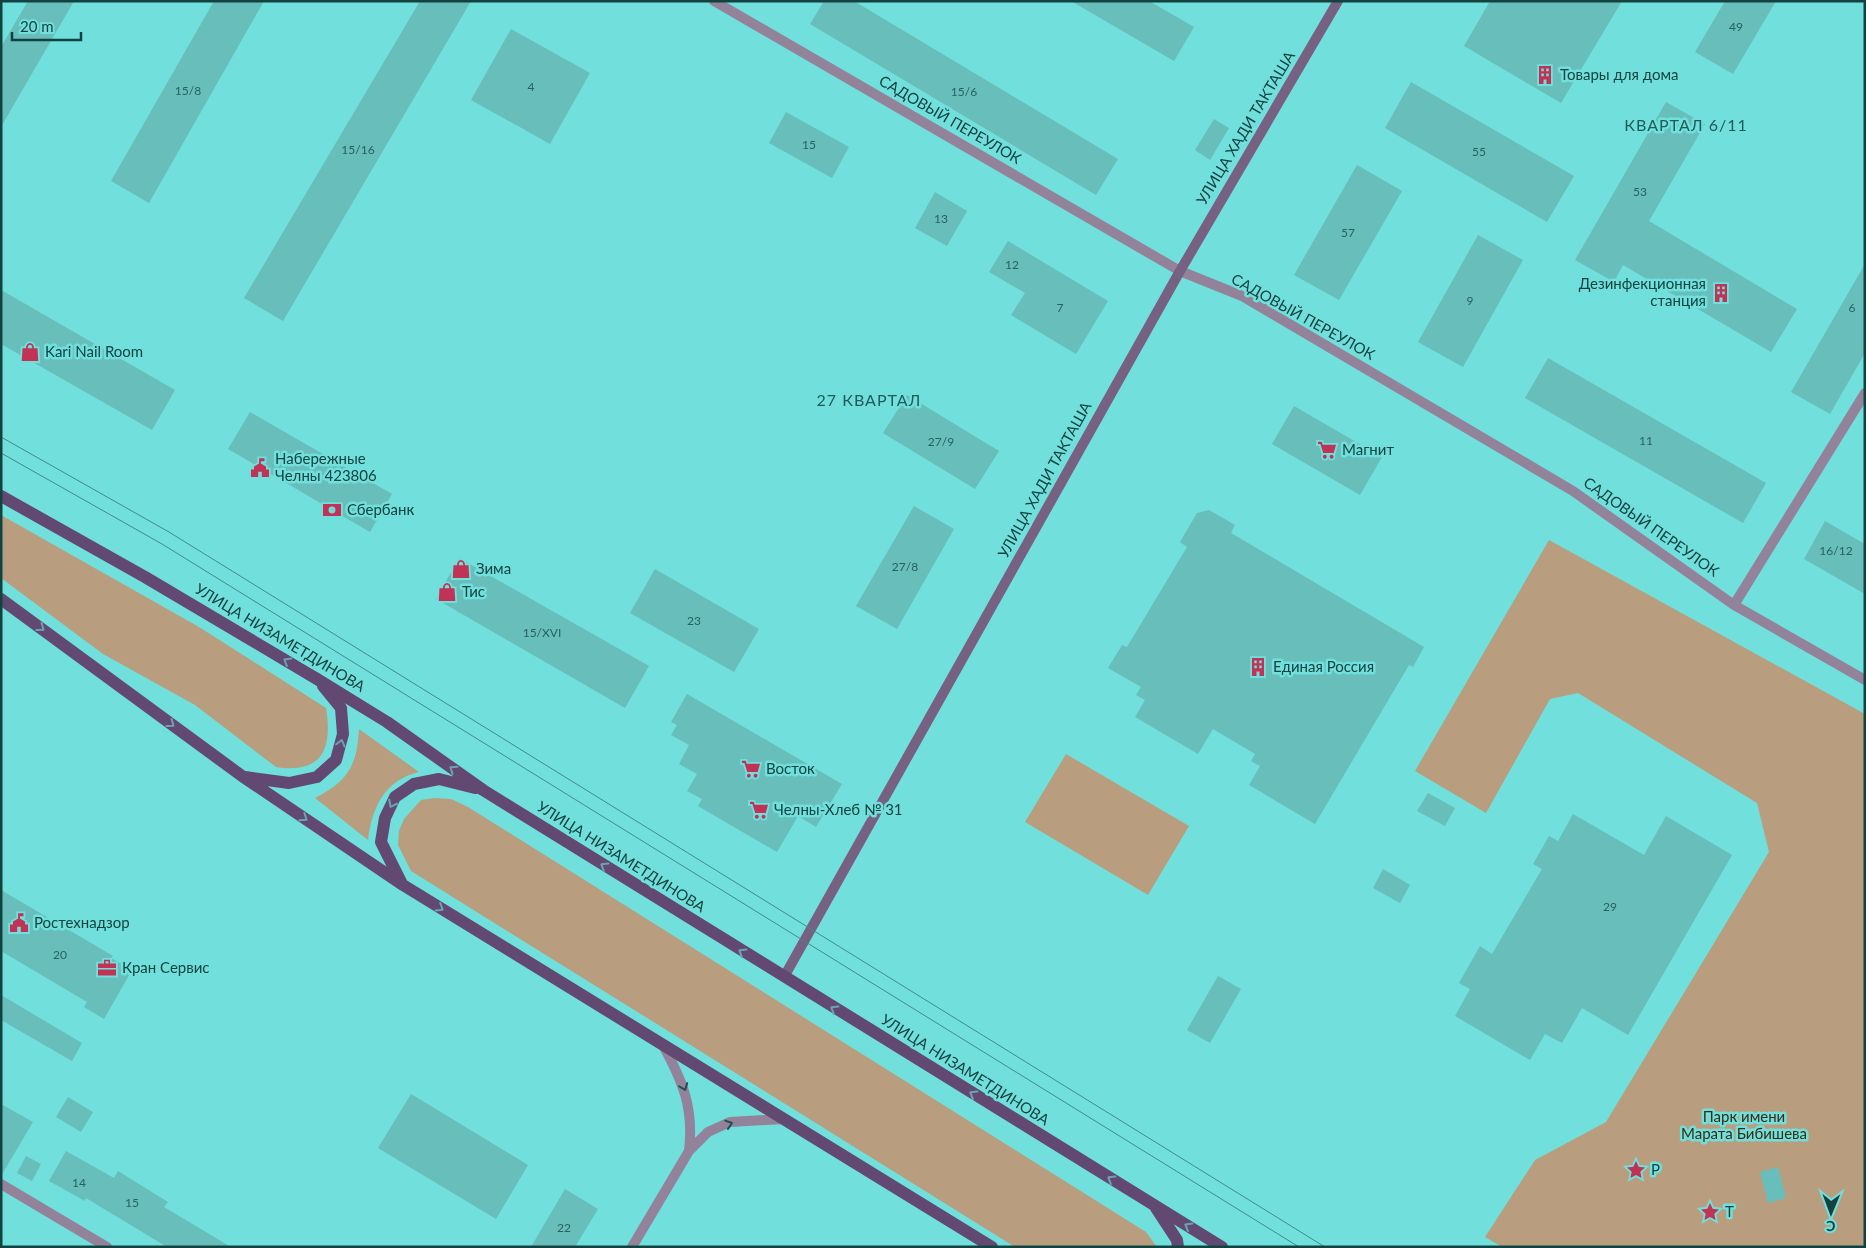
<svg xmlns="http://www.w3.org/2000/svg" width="1866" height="1248" font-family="Lato,sans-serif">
<rect width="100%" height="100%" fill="#71dfdb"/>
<path fill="#b89e7e" d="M 1,515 L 199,627 L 326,708 C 333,750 321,774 276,767 L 195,705 L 103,654 L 1,578 Z
M 1549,540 L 1865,714 L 1865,1247 L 1502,1247 L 1485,1237 L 1535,1160 L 1606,1122 L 1769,852 L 1757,803 L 1578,693 L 1550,699 L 1486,813 L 1415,771 Z
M 359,729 L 419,772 C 385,780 372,807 368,840 L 315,798 C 348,781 357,766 359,729 Z
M 1066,754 L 1189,826 L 1148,895 L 1025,822 Z
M 434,798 L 451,799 L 468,807 L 1146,1232 L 1157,1247 L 1015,1247 L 411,871 L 398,845 L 399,831 L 404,819 L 421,800 Z"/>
<path fill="#67bebb" d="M 28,1 L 74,1 L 1,127 L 1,47 Z
M 214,1 L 264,1 L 149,203 L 111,181 Z
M 420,1 L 471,1 L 283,321 L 244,298 Z
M 824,1 L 854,1 L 1118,159 L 1096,195 L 810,24 Z
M 1071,1 L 1149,1 L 1194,27 L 1174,61 Z
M 1490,1 L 1622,1 L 1561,103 L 1464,46 Z
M 1725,1 L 1776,1 L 1733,74 L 1695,52 Z
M 511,29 L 590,73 L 550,144 L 471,100 Z
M 1411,82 L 1574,176 L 1547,222 L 1385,128 Z
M 1666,102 L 1705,124 L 1649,221 L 1797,309 L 1771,352 L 1623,265 L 1614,282 L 1575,260 Z
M 786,112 L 849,147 L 832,178 L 769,143 Z
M 1214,119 L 1229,128 L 1210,160 L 1195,150 Z
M 1357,165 L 1402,191 L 1339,300 L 1294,275 Z
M 935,192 L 967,211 L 947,246 L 915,228 Z
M 1478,235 L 1523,260 L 1463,367 L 1418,342 Z
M 1008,241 L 1108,301 L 1076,354 L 1011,315 L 1025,293 L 989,272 Z
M 1865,264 L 1865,353 L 1830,414 L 1791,392 Z
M 1,290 L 175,390 L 152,430 L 1,344 Z
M 1548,358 L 1766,483 L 1743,523 L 1525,398 Z
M 907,395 L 999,451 L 975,489 L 883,433 Z
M 1294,406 L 1382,457 L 1360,495 L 1272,444 Z
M 250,412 L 392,494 L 370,532 L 228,449 Z
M 914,506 L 954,529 L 897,629 L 856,606 Z
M 1209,510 L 1235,525 L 1231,533 L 1424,647 L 1413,667 L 1409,665 L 1315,824 L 1249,785 L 1260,766 L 1251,761 L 1255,754 L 1213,729 L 1198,754 L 1135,717 L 1145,700 L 1136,695 L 1141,687 L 1108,668 L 1122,645 L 1127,647 L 1187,547 L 1180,542 L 1197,513 Z
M 1825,521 L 1865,544 L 1865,594 L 1804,559 Z
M 459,558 L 649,666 L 625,708 L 436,599 Z
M 655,569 L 759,629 L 734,672 L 630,613 Z
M 687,694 L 842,784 L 816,827 L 798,816 L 777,852 L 698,806 L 702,799 L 687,791 L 697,774 L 679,764 L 689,745 L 671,735 L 677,725 L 671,722 Z
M 1428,793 L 1455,808 L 1445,826 L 1417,811 Z
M 1573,814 L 1644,855 L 1666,816 L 1732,855 L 1628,1035 L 1582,1008 L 1562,1043 L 1545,1034 L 1530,1060 L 1455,1016 L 1470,989 L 1459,983 L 1480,946 L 1492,954 L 1542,869 L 1533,864 L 1549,836 L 1558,841 Z
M 1383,869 L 1410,885 L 1400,903 L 1373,888 Z
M 1,890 L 113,956 L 111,958 L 132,970 L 104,1019 L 84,1007 L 87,1002 L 1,951 Z
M 1218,976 L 1241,989 L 1210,1043 L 1187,1030 Z
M 1,995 L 82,1043 L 72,1061 L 1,1020 Z
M 411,1094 L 528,1165 L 496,1219 L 378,1148 Z
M 68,1097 L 93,1112 L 81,1132 L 56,1117 Z
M 1,1104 L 33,1122 L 1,1176 Z
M 66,1151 L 114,1178 L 118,1171 L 168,1202 L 164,1207 L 231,1247 L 167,1247 L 86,1198 L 85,1201 L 49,1181 Z
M 26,1156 L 41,1164 L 32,1181 L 17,1173 Z
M 1778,1167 L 1786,1198 L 1768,1203 L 1760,1172 Z
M 565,1189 L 598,1209 L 575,1247 L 531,1247 Z"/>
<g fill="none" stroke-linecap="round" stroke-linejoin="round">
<path stroke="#92839b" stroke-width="10" d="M 714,1 L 1180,271 L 1242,296 L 1573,491 L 1734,605 L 1865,680
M 1734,605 L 1865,393
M 663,1045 C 683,1082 694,1108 689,1151
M 1,1184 L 107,1247
M 632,1247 L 689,1151 L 708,1132 L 730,1122 L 784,1119"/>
<path stroke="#766183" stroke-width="10" d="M 784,977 L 1180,271 L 1338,1"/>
<path stroke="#624972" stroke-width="12" d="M 1,496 L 145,577 L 317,679 L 387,722 L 483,790 L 1222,1247
M 1,599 L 242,776 L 403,885 L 992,1247
M 245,777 L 289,783 L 317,777 L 336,760 L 343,734 L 341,708 L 323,686
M 402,884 L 381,842 L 385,818 L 395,797 L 414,784 L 439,779 L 475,788
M 1156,1208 L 1177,1240 L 1178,1247"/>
<path stroke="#3f8d8b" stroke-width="1" d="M 1,437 L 169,532 L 1325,1247
M 1,453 L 162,544 L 1299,1247"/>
</g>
<defs><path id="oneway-chevron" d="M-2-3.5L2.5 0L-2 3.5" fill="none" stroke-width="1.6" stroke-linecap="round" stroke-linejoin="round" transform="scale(1.25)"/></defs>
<g stroke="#6ba3b1">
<use href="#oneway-chevron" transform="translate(41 628) rotate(36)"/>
<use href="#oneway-chevron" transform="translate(287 661) rotate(-149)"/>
<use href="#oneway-chevron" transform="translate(171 724) rotate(36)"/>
<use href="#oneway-chevron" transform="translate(341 743) rotate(-75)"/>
<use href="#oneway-chevron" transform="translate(453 769) rotate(-145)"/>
<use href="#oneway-chevron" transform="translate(392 804) rotate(117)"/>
<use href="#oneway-chevron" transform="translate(304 818) rotate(34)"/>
<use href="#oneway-chevron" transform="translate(604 866) rotate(-148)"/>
<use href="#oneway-chevron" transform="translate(440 908) rotate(32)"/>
<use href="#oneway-chevron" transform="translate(742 952) rotate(-148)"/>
<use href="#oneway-chevron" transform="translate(834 1009) rotate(-148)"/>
<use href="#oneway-chevron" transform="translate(973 1094) rotate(-148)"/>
<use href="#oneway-chevron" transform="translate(1111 1179) rotate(-148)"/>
<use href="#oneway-chevron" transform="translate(1188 1226) rotate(-149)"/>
</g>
<g stroke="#254d4e">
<use href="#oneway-chevron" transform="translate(684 1087) rotate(69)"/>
<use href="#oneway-chevron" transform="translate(729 1124) rotate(-18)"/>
</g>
<defs>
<g id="building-bare" transform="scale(1.5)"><path d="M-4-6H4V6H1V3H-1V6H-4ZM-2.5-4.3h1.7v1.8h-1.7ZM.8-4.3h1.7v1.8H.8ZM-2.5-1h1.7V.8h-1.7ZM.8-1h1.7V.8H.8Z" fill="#c23254" stroke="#71dfdb" stroke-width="2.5" paint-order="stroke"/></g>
<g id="shop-bare" transform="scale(1.5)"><path d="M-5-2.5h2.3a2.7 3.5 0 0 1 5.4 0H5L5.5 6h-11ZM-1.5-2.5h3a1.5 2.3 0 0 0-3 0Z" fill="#c23254" stroke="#71dfdb" stroke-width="2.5" paint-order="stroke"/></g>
<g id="supermarket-bare" transform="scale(1.5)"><path d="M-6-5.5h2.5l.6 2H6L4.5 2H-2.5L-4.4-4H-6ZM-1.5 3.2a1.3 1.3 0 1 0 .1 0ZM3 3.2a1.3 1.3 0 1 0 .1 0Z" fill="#c23254" stroke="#71dfdb" stroke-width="2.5" paint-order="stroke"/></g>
<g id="civic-bare" transform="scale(1.5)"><path d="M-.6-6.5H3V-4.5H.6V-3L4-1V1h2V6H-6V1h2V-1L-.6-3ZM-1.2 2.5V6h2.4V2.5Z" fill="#c23254" stroke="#71dfdb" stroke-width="2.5" paint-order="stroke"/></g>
<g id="bank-bare" transform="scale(1.5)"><path d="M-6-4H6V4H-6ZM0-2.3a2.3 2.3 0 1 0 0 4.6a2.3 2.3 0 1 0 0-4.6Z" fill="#c23254" stroke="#71dfdb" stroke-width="2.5" paint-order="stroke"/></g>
<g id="office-bare" transform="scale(1.5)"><path d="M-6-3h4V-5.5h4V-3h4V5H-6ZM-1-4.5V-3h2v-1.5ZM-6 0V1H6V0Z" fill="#c23254" stroke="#71dfdb" stroke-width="2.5" paint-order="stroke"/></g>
<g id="sight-bare" transform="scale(1.5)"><path d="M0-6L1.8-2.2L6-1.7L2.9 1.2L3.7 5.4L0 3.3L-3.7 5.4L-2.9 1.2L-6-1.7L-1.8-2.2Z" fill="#c23254" stroke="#71dfdb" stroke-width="2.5" paint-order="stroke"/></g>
</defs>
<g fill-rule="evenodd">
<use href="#building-bare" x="1545" y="75"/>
<use href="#building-bare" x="1721" y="293"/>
<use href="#shop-bare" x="30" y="352"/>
<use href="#supermarket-bare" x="1327" y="450"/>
<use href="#civic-bare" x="260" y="468"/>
<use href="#bank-bare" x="332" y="510"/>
<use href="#shop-bare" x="461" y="569"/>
<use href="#shop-bare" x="447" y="592"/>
<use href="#building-bare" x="1258" y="667"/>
<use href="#supermarket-bare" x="751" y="769"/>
<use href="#supermarket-bare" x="759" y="810"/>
<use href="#civic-bare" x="19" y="923"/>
<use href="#office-bare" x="107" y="968"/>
<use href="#sight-bare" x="1636" y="1170"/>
<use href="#sight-bare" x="1710" y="1212"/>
</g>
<g text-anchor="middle" stroke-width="5" stroke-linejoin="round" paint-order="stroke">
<g font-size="12" fill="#276260">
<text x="1736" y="31">49</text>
<text x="531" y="91">4</text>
<text x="188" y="95">15/8</text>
<text x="964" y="96">15/6</text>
<text x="809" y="149">15</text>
<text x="358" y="154">15/16</text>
<text x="1479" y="156">55</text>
<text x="1640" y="196">53</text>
<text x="941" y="223">13</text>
<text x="1348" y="237">57</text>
<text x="1012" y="269">12</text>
<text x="1470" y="305">9</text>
<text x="1060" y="312">7</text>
<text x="1852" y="312">6</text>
<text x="1646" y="445">11</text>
<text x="941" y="446">27/9</text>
<text x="1836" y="555">16/12</text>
<text x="905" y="571">27/8</text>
<text x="694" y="625">23</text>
<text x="542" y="637">15/XVI</text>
<text x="1610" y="911">29</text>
<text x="60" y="959">20</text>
<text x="79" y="1187">14</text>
<text x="132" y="1207">15</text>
<text x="564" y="1232">22</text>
</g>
<g font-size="15" fill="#124341" stroke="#71dfdb" text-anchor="start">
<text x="1560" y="80">Товары для дома</text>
<text x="1706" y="289" text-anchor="end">Дезинфекционная<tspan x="1706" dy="17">станция</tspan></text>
<text x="45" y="357">Kari Nail Room</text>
<text x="1342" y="455">Магнит</text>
<text x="275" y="464">Набережные<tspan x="275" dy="17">Челны 423806</tspan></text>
<text x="347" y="515">Сбербанк</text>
<text x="476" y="574">Зима</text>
<text x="462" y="597">Тис</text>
<text x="1273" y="672">Единая Россия</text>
<text x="766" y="774">Восток</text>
<text x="774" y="815">Челны-Хлеб № 31</text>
<text x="34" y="928">Ростехнадзор</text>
<text x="122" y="973">Кран Сервис</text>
<text x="1651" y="1175">Р</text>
<text x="1725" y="1217">Т</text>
</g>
<g font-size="15" fill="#124341" stroke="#71dfdb">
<text transform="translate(950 120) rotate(30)" y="5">САДОВЫЙ ПЕРЕУЛОК</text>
<text transform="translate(1246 128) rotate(-59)" y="5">УЛИЦА ХАДИ ТАКТАША</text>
<text transform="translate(1303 317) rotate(29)" y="5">САДОВЫЙ ПЕРЕУЛОК</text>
<text transform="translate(1045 480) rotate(-61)" y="5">УЛИЦА ХАДИ ТАКТАША</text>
<text transform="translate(1651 527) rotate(35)" y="5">САДОВЫЙ ПЕРЕУЛОК</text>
<text transform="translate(280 638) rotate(31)" y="5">УЛИЦА НИЗАМЕТДИНОВА</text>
<text transform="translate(621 857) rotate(32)" y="5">УЛИЦА НИЗАМЕТДИНОВА</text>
<text transform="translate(965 1070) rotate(32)" y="5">УЛИЦА НИЗАМЕТДИНОВА</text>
</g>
<g font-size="15" fill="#3d2b13" stroke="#71dfdb">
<text x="1744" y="1122">Парк имени<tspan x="1744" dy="17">Марата Бибишева</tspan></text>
</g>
<g font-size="16" letter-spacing="1" fill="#1f5b59" stroke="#71dfdb">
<text x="1686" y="131">КВАРТАЛ 6/11</text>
<text x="869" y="406">27 КВАРТАЛ</text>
</g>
</g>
<rect width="1866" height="1248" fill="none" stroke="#124341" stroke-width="5"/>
<g transform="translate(1831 1213) rotate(181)" stroke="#71dfdb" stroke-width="4" paint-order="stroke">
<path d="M0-4L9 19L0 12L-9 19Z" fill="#124341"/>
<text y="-8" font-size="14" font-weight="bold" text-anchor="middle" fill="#124341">С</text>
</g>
<path d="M12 32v8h69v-8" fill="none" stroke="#124341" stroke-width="2.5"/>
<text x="20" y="32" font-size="15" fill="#124341" stroke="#71dfdb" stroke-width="4" paint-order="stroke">20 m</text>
</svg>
